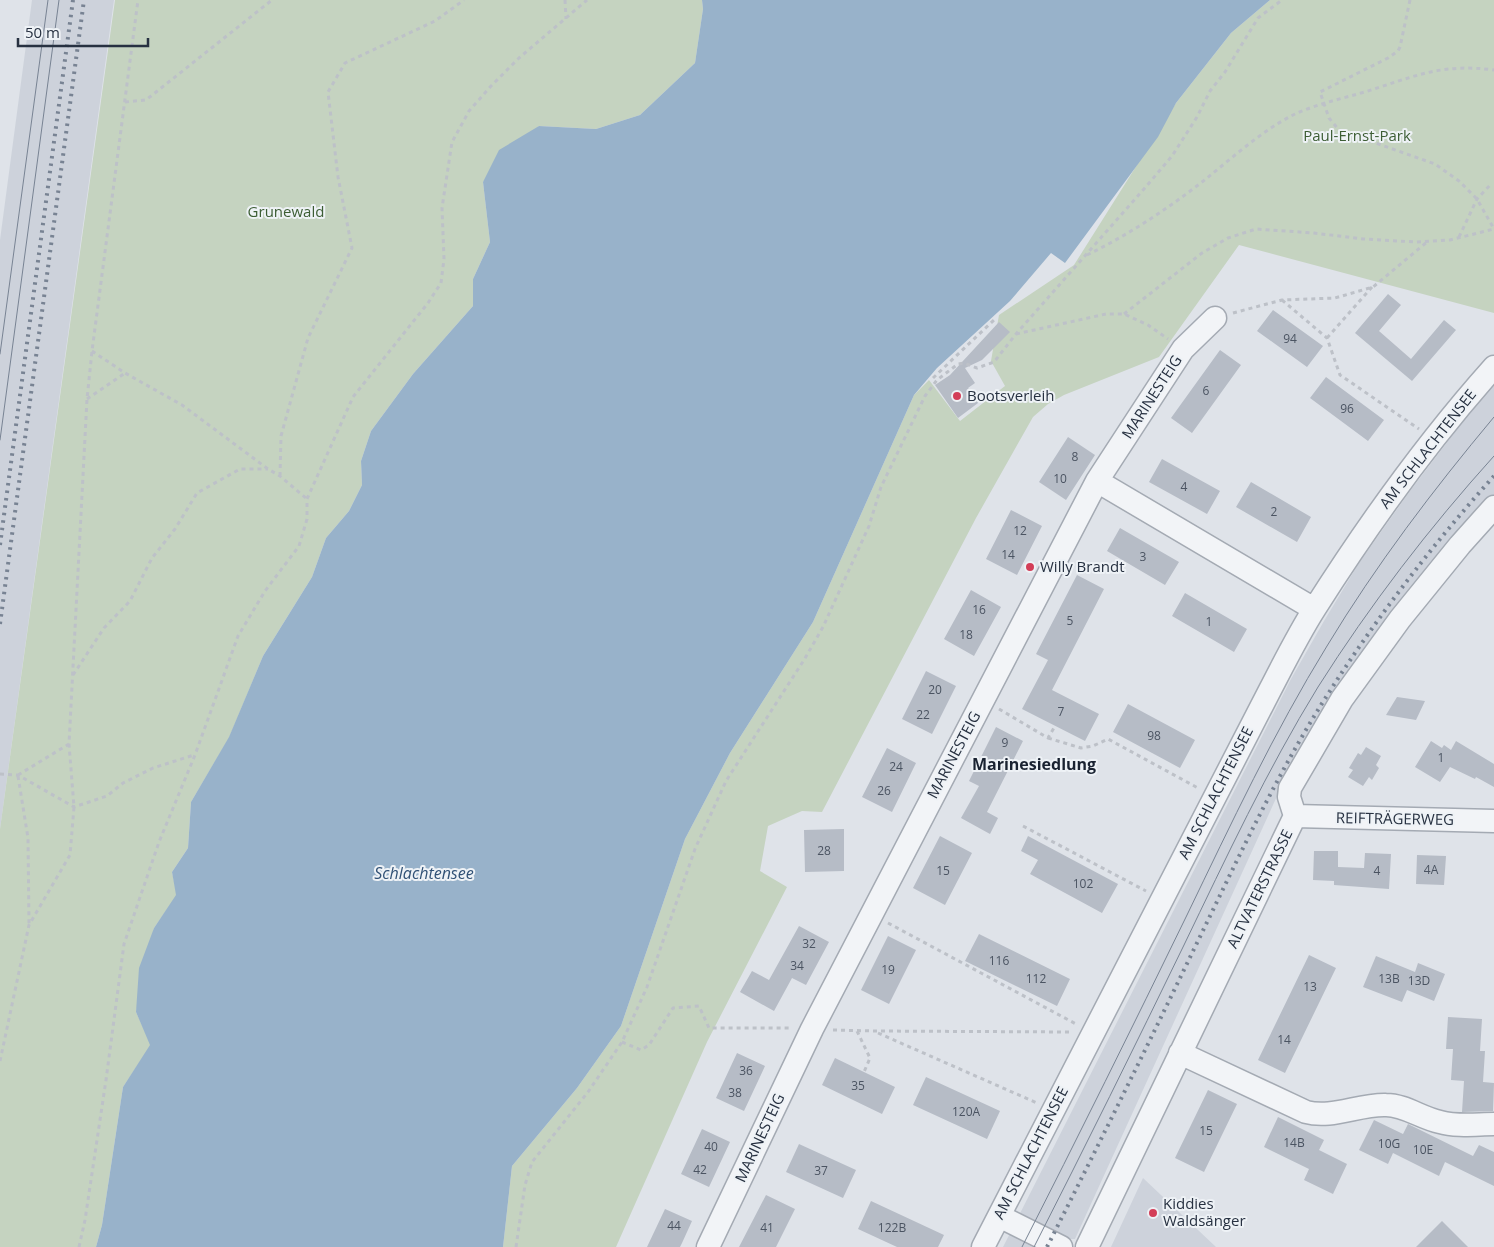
<svg xmlns="http://www.w3.org/2000/svg" width="1494" height="1247" font-family="'Open Sans',sans-serif">
<rect width="100%" height="100%" fill="#dfe3e9"/>
<path fill="#cdd2db" d="M 32,0 L 114,0 L 0,829 L 0,240 Z
M 1494,384 L 1494,496 L 1453,543 L 1335,696 L 1278,794 L 1075,1239 L 1064,1239 L 1060,1247 L 1003,1247 L 1220,819 L 1291,679 L 1324,621 L 1359,563 L 1410,491 L 1455,432 Z
M 1143,1178 L 1216,1247 L 1111,1247 Z"/>
<path fill="#c5d3c0" d="M 115,0 L 702,0 L 703,9 L 695,63 L 640,115 L 596,129 L 539,126 L 483,182 L 490,242 L 473,279 L 473,306 L 413,374 L 371,431 L 361,461 L 362,485 L 349,511 L 326,538 L 312,577 L 263,656 L 229,738 L 191,802 L 188,848 L 172,872 L 177,895 L 154,928 L 136,1012 L 151,1045 L 123,1087 L 102,1225 L 96,1247 L 0,1247 L 0,829 Z
M 1270,0 L 1494,0 L 1494,313 L 1239,245 L 1159,357 L 1064,395 L 1048,404 L 1033,417 L 976,518 L 822,812 L 802,811 L 768,826 L 760,871 L 787,887 L 707,1042 L 616,1247 L 503,1247 L 512,1166 L 577,1088 L 621,1026 L 685,839 L 730,753 L 813,622 L 914,395 L 929,380 L 960,421 L 1005,386 L 991,361 L 999,315 L 1074,265 L 1176,103 L 1231,33 Z"/>
<path fill="#98b2ca" d="M 702,0 L 1270,0 L 1231,33 L 1176,103 L 1158,137 L 1065,263 L 1051,253 L 1010,301 L 937,368 L 914,395 L 813,622 L 730,753 L 685,839 L 621,1026 L 577,1088 L 512,1166 L 503,1247 L 96,1247 L 102,1225 L 123,1087 L 150,1045 L 136,1012 L 139,968 L 154,928 L 176,895 L 172,872 L 188,848 L 191,802 L 229,737 L 263,656 L 312,577 L 326,538 L 349,511 L 362,485 L 361,461 L 371,431 L 413,374 L 473,306 L 473,279 L 490,242 L 483,182 L 499,150 L 539,126 L 596,129 L 640,115 L 695,63 L 703,9 Z"/>
<path fill="#b6bcc6" d="M 1388,294 L 1401,305 L 1379,331 L 1411,359 L 1444,320 L 1456,330 L 1412,381 L 1355,333 Z
M 1273,310 L 1323,346 L 1307,367 L 1257,331 Z
M 999,322 L 1010,332 L 982,360 L 965,368 L 975,383 L 968,388 L 978,403 L 958,418 L 935,385 L 950,375 Z
M 1220,350 L 1241,365 L 1192,433 L 1171,418 Z
M 1326,377 L 1384,420 L 1368,441 L 1310,398 Z
M 1068,437 L 1095,455 L 1066,500 L 1039,482 Z
M 1162,459 L 1220,491 L 1207,514 L 1149,482 Z
M 1251,482 L 1311,517 L 1297,542 L 1236,507 Z
M 1011,510 L 1042,526 L 1017,575 L 986,559 Z
M 1120,528 L 1179,562 L 1165,585 L 1107,551 Z
M 1077,575 L 1104,589 L 1052,690 L 1099,714 L 1085,741 L 1022,709 L 1048,660 L 1036,654 Z
M 971,590 L 1001,607 L 974,656 L 944,639 Z
M 1185,593 L 1247,629 L 1234,652 L 1172,616 Z
M 926,671 L 956,686 L 932,734 L 902,719 Z
M 1397,697 L 1425,701 L 1416,720 L 1386,715 Z
M 1128,704 L 1195,740 L 1180,768 L 1113,732 Z
M 996,727 L 1023,741 L 987,812 L 998,818 L 990,834 L 961,818 L 979,786 L 969,781 Z
M 1431,741 L 1442,748 L 1444,745 L 1451,750 L 1456,741 L 1494,764 L 1494,787 L 1476,777 L 1475,779 L 1450,767 L 1440,782 L 1415,767 Z
M 1366,747 L 1381,756 L 1376,765 L 1379,768 L 1372,780 L 1369,777 L 1363,786 L 1348,777 L 1353,770 L 1349,768 L 1358,753 L 1361,755 Z
M 887,748 L 916,763 L 892,812 L 862,797 Z
M 844,829 L 844,871 L 805,872 L 804,830 Z
M 940,836 L 972,853 L 945,905 L 913,888 Z
M 1028,836 L 1118,884 L 1102,913 L 1030,874 L 1038,860 L 1021,851 Z
M 1314,851 L 1338,851 L 1338,867 L 1364,868 L 1365,853 L 1391,854 L 1389,889 L 1334,885 L 1334,881 L 1313,880 Z
M 1417,855 L 1446,856 L 1444,885 L 1416,884 Z
M 799,926 L 829,942 L 806,985 L 792,978 L 774,1011 L 740,992 L 752,971 L 769,980 Z
M 979,934 L 1070,979 L 1057,1006 L 965,961 Z
M 888,936 L 916,950 L 889,1004 L 861,990 Z
M 1309,955 L 1336,968 L 1285,1073 L 1258,1060 Z
M 1376,956 L 1415,972 L 1418,963 L 1445,974 L 1434,1001 L 1407,990 L 1402,1002 L 1363,987 Z
M 1448,1017 L 1482,1019 L 1480,1051 L 1485,1051 L 1483,1082 L 1494,1083 L 1493,1111 L 1462,1112 L 1464,1081 L 1451,1080 L 1453,1049 L 1446,1049 Z
M 737,1053 L 765,1066 L 744,1111 L 716,1098 Z
M 835,1058 L 895,1087 L 882,1114 L 822,1085 Z
M 926,1077 L 1000,1111 L 987,1139 L 913,1105 Z
M 1208,1090 L 1237,1104 L 1204,1172 L 1175,1158 Z
M 1278,1117 L 1324,1140 L 1319,1150 L 1347,1164 L 1333,1194 L 1304,1180 L 1309,1169 L 1264,1147 Z
M 1374,1120 L 1403,1134 L 1408,1124 L 1473,1156 L 1479,1145 L 1494,1152 L 1494,1186 L 1445,1162 L 1439,1176 L 1393,1153 L 1388,1164 L 1359,1150 Z
M 702,1129 L 730,1142 L 709,1187 L 681,1174 Z
M 799,1144 L 856,1170 L 843,1198 L 786,1172 Z
M 766,1195 L 795,1209 L 776,1247 L 739,1247 Z
M 871,1201 L 944,1235 L 938,1247 L 897,1247 L 858,1229 Z
M 665,1209 L 692,1221 L 682,1243 L 680,1247 L 647,1247 Z
M 1442,1221 L 1468,1247 L 1416,1247 Z"/>
<g fill="none" stroke-linecap="round" stroke-linejoin="round">
<g stroke="#a4aab3" stroke-width="25">
<path id="minor" d="M 1097,481 L 1314,609
M 1295,816 L 1494,821
M 1180,1053 L 1306,1112 C 1332,1119 1359,1104 1386,1105 C 1405,1105 1421,1118 1440,1122 C 1457,1127 1477,1124 1494,1124
M 999,1216 L 1061,1247
M 708,1247 L 812,1029 L 1097,481 L 1183,349 L 1215,318
M 983,1247 L 1271,688 C 1285,661 1299,633 1315,608 C 1369,523 1427,442 1494,367
M 1087,1247 L 1295,816 L 1289,797 L 1290,788 L 1342,699 L 1400,619 L 1460,545 L 1494,507"/>
</g>
<path stroke="#bdc1c8" stroke-width="3" stroke-dasharray="4 4" stroke-linecap="butt" d="M 565,0 L 566,19
M 1410,0 L 1400,47 L 1398,51 L 1388,58 L 1320,92 L 1329,118 L 1339,130 L 1435,164 L 1459,181 L 1477,199 L 1494,229
M 125,102 L 146,100 L 272,0
M 1459,237 L 1477,199 L 1492,183
M 1087,255 C 1128,235 1166,210 1202,182 C 1231,159 1260,132 1293,115 C 1320,102 1352,97 1380,87 C 1423,73 1447,64 1494,70
M 1282,300 L 1327,338 L 1340,375 L 1419,429
M 1233,313 L 1282,300 L 1335,298 L 1373,287 L 1427,242
M 1124,314 L 1202,253 L 1228,238 L 1256,229 L 1314,233 L 1363,239 L 1416,242 L 1450,240 L 1494,229
M 1016,334 L 1106,314 L 1124,314 L 1148,325 L 1168,339
M 1327,338 L 1372,287
M 92,351 L 125,373 L 182,405 L 268,469 L 280,476 L 307,499
M 933,378 L 995,319
M 87,399 L 125,373
M 280,476 L 281,436 L 308,338 L 352,248 L 338,177 L 328,92 L 345,63 L 435,21 L 464,0
M 73,675 L 104,628 L 130,601 L 152,558 L 175,529 L 197,493 L 240,469 L 268,469
M 999,709 L 1048,738 L 1055,726
M 1048,738 L 1081,748 L 1093,746 L 1108,739 L 1198,788
M 0,774 L 18,775 L 74,807 L 107,796 L 123,783 L 153,768 L 194,755
M 18,775 L 69,744
M 18,776 L 28,838 L 29,924
M 1023,826 L 1146,891
M 888,923 L 1076,1024
M 833,1030 L 875,1031 L 1072,1032
M 857,1031 L 870,1058 L 864,1072
M 878,1033 L 1037,1103
M 622,1042 L 641,1050 L 649,1045 L 673,1008 L 699,1006 L 709,1028 L 792,1028
M 0,1061 L 29,925 L 70,855 L 74,807 L 69,744 L 87,399 L 92,351 L 138,0
M 79,1247 L 85,1220 L 106,1080 L 124,944 L 159,842 L 195,755 L 238,636 L 265,591 L 299,546 L 307,519 L 307,499 L 353,397 L 428,303 L 441,283 L 444,259 L 442,208 L 452,142 L 469,111 L 491,86 L 519,58 L 587,0
M 516,1247 L 525,1185 L 532,1162 L 588,1092 L 622,1042 L 647,987 L 695,849 L 726,781 L 804,660 L 823,627 L 869,526 L 881,487 L 925,396 L 937,380 L 958,364 L 964,363 L 977,368 L 994,362 L 1016,334 L 1144,189 L 1172,156 L 1197,117 L 1210,91 L 1225,72 L 1258,18 L 1282,0"/>
<use href="#minor" stroke="#f2f4f7" stroke-width="22"/>
<path stroke="#788393" stroke-width="1" d="M 0,354 L 48,0
M 0,440 L 59,0
M 1022,1247 C 1078,1137 1133,1026 1187,915 C 1231,824 1274,732 1327,646 C 1376,565 1433,490 1494,417
M 1034,1247 C 1085,1147 1135,1046 1184,945 C 1226,858 1267,770 1318,687 C 1370,605 1429,528 1494,456"/>
<path stroke="#788393" stroke-width="4" stroke-dasharray="2.5 5" stroke-linecap="butt" d="M 0,545 L 73,0
M 0,624 L 84,0
M 1047,1247 C 1097,1148 1146,1049 1194,949 C 1236,863 1276,775 1328,694 C 1377,617 1433,544 1494,476"/>
</g>
<g fill="#d33e58" stroke="#eef2f6" stroke-width="2">
<circle cx="957" cy="396" r="5"/>
<circle cx="1030" cy="567" r="5"/>
<circle cx="1153" cy="1213" r="5"/>
</g>
<g text-anchor="middle" stroke-width="4" stroke-linejoin="round" paint-order="stroke">
<g font-size="12" fill="#4b5462">
<text x="1290" y="343">94</text>
<text x="1206" y="395">6</text>
<text x="1347" y="413">96</text>
<text x="1075" y="461">8</text>
<text x="1060" y="483">10</text>
<text x="1184" y="491">4</text>
<text x="1274" y="516">2</text>
<text x="1020" y="535">12</text>
<text x="1008" y="559">14</text>
<text x="1143" y="561">3</text>
<text x="979" y="614">16</text>
<text x="1070" y="625">5</text>
<text x="1209" y="626">1</text>
<text x="966" y="639">18</text>
<text x="935" y="694">20</text>
<text x="1061" y="716">7</text>
<text x="923" y="719">22</text>
<text x="1154" y="740">98</text>
<text x="1005" y="747">9</text>
<text x="1441" y="762">1</text>
<text x="896" y="771">24</text>
<text x="884" y="795">26</text>
<text x="824" y="855">28</text>
<text x="1431" y="874">4A</text>
<text x="943" y="875">15</text>
<text x="1377" y="875">4</text>
<text x="1083" y="888">102</text>
<text x="809" y="948">32</text>
<text x="999" y="965">116</text>
<text x="797" y="970">34</text>
<text x="888" y="974">19</text>
<text x="1036" y="983">112</text>
<text x="1389" y="983">13B</text>
<text x="1419" y="985">13D</text>
<text x="1310" y="991">13</text>
<text x="1284" y="1044">14</text>
<text x="746" y="1075">36</text>
<text x="858" y="1090">35</text>
<text x="735" y="1097">38</text>
<text x="966" y="1116">120A</text>
<text x="1206" y="1135">15</text>
<text x="1294" y="1147">14B</text>
<text x="1389" y="1148">10G</text>
<text x="711" y="1151">40</text>
<text x="1423" y="1154">10E</text>
<text x="700" y="1174">42</text>
<text x="821" y="1175">37</text>
<text x="674" y="1230">44</text>
<text x="767" y="1232">41</text>
<text x="892" y="1232">122B</text>
</g>
<g font-size="15" fill="#3c5d34" stroke="#eef2f6">
<text x="1357" y="141">Paul-Ernst-Park</text>
<text x="286" y="217">Grunewald</text>
</g>
<g font-size="15" fill="#273141" stroke="#eef2f6" text-anchor="start">
<text x="967" y="401">Bootsverleih</text>
<text x="1040" y="572">Willy Brandt</text>
<text x="1163" y="1209">Kiddies<tspan x="1163" dy="17">Waldsänger</tspan></text>
</g>
<g font-size="15" fill="#273141" stroke="#eef2f6">
<text transform="translate(1152 397) rotate(-57)" y="5">MARINESTEIG</text>
<text transform="translate(1428 449) rotate(-52)" y="5">AM SCHLACHTENSEE</text>
<text transform="translate(954 755) rotate(-62)" y="5">MARINESTEIG</text>
<text transform="translate(1216 793) rotate(-63)" y="5">AM SCHLACHTENSEE</text>
<text transform="translate(1395 819) rotate(1)" y="5">REIFTRÄGERWEG</text>
<text transform="translate(1260 889) rotate(-64)" y="5">ALTVATERSTRASSE</text>
<text transform="translate(760 1138) rotate(-65)" y="5">MARINESTEIG</text>
<text transform="translate(1031 1153) rotate(-63)" y="5">AM SCHLACHTENSEE</text>
</g>
<g font-size="16" font-weight="bold" fill="#192231" stroke="#eef2f6">
<text x="1034" y="770">Marinesiedlung</text>
</g>
<g font-size="16" font-style="italic" fill="#305176" stroke="#eef2f6">
<text x="424" y="879">Schlachtensee</text>
</g>
</g>
<path d="M18 38v8h130v-8" fill="none" stroke="#273141" stroke-width="2.5"/>
<text x="25" y="38" font-size="15" fill="#273141" stroke="#eef2f6" stroke-width="4" paint-order="stroke">50 m</text>
</svg>
